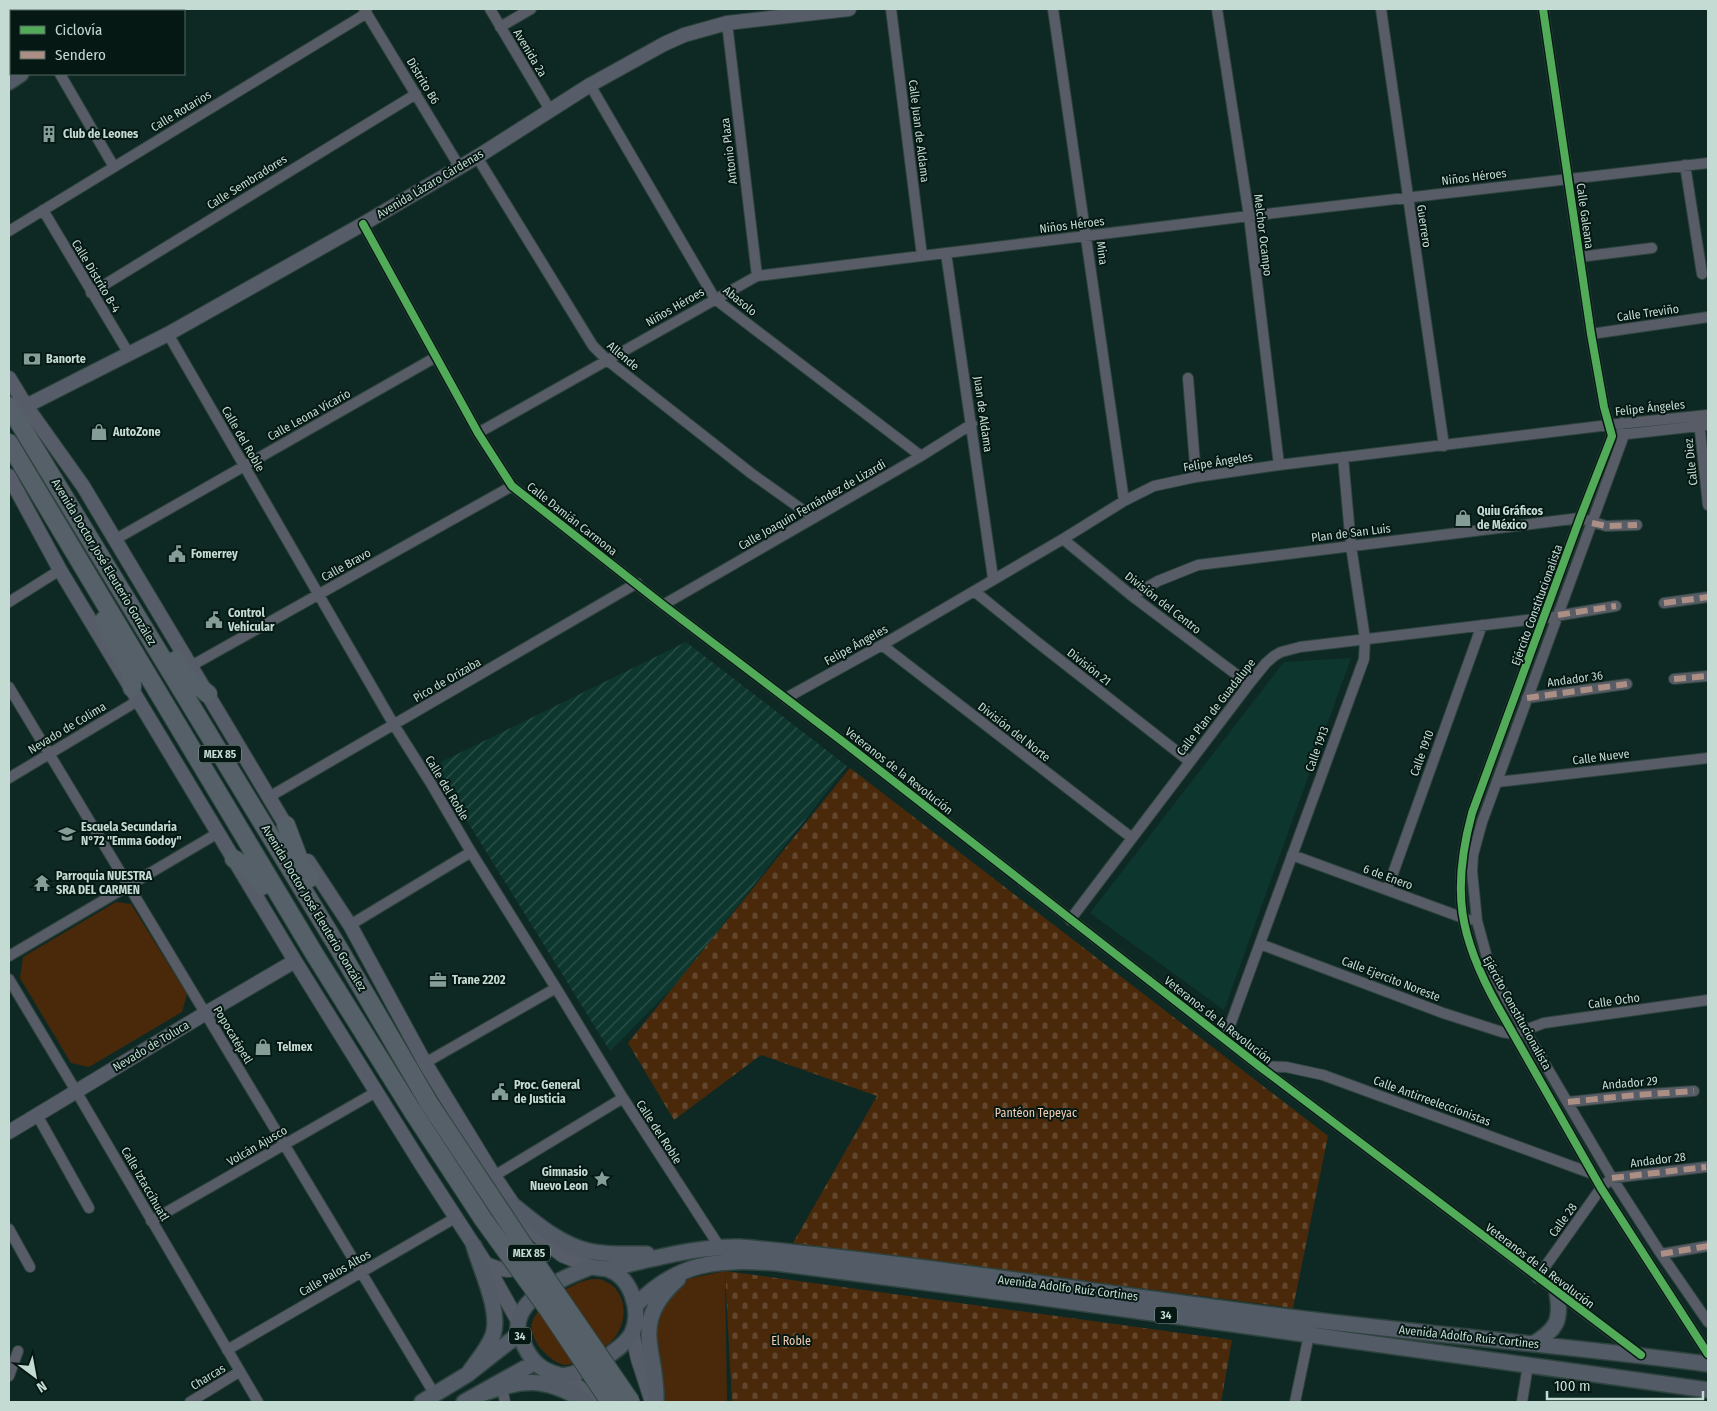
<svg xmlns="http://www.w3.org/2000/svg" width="1717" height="1411" font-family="'Fira Sans Condensed',sans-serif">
<defs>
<pattern id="industrial-furrows" width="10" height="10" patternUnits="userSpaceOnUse" patternTransform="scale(1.25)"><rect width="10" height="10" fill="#0d372e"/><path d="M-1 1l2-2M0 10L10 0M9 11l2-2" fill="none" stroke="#2f534b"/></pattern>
<pattern id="cemetery-stones" width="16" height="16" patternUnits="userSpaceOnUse" patternTransform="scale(1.25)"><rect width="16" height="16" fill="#4a290b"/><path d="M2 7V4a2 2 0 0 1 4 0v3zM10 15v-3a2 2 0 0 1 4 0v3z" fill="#62472e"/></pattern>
</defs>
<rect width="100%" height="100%" fill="#0e2924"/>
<path fill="#0d372e" d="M 1351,658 L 1224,1010 L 1090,913 L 1284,662 Z"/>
<path fill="url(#industrial-furrows)" d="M 686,642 L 847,766 L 678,982 L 610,1051 L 433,766 Z"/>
<path fill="#4a290b" d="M 116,902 L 131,904 L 187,994 L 182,1012 L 89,1067 L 71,1063 L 20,978 L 23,957 Z
M 725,1271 L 727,1402 L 662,1402 L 649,1328 L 675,1286 L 687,1279 Z
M 600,1279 C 604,1281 610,1283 613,1286 C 632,1305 624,1335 603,1348 C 598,1352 592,1354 586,1357 C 580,1360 572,1365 565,1365 C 557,1364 550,1358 545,1353 C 538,1347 529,1332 532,1323 C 537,1305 568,1286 584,1281 C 589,1279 595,1279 600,1279 Z"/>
<path fill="url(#cemetery-stones)" d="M 850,768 L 1328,1136 L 1293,1308 L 793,1243 L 877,1096 L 761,1055 L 674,1120 L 628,1043 Z
M 725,1271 L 1232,1340 L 1221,1402 L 732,1402 Z"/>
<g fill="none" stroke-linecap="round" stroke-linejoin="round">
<g stroke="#2e433e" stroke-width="12">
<path id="street" d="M 364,9 L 459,166
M 490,9 L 550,110
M 891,9 L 922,256
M 1053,9 L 1124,501
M 1217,9 L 1249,216 L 1279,465
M 1381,9 L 1444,446
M 1543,9 L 1591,334 L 1604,407 L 1612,436 L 1580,518 L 1472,813 C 1451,891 1459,937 1498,1007 L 1601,1188 L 1708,1354
M 727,23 L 757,276
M 500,27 L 531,9
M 60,74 L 114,167
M 590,85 L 715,299 L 921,456
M 477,157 L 593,346 L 607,360 L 752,474 L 814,518
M 1685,165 L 1702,274
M 43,210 L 129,354
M 363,224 L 478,433 L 512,486 L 663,605 L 842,741 L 1259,1066 L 1639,1354
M 9,231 L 367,13
M 946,253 L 993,578
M 1579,257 L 1652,248
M 91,293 L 416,94
M 168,334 L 394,725 L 430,782 L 471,852 L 556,988 L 623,1098 L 719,1246
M 1591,334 L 1708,317
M 1188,378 L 1196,477
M 1699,421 L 1708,505
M 1622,423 L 1624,435 L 1482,822 L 1473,855 L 1472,871 L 1477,921 L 1488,961 L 1495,977 L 1506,998 L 1612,1178 L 1661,1254 L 1708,1322
M 478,433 L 757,276 L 1249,216 L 1708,163
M 1618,435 L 1708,425
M 116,539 L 436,357
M 1063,539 L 1132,596 L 1249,684
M 974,591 L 1037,642 L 1189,761
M 1132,596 L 1158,581 L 1198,565 L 1580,518 L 1606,526 L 1637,525
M 9,602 L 60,570
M 1664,603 L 1708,597
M 663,605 L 921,456 L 972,424
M 882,645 L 1132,838
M 191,666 L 512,486
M 1674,679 L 1708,676
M 9,687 L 435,1395
M 786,698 L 882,645 L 1063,539 L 1124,501 L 1154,486 L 1196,477 L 1279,465 L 1609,425 L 1708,415
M 1527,698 L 1627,684
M 9,778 L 139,700
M 1497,782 L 1708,758
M 269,797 L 637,583
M 1292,855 L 1469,920
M 1387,890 L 1482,625
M 1070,920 L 1249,684 L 1266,663 L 1274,656 L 1281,652 L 1300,647 L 1544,618 L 1616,606
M 350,925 L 471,852
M 1260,944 L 1443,1013 L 1502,1032 L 1514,1034 L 1544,1023 L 1708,1000
M 9,956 L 218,833
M 9,979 L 76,1091 L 258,1402
M 1225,1039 L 1364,659 L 1365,639 L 1351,546 L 1343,457
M 425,1063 L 556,988
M 1259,1066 L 1286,1067 L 1323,1075 L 1593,1174
M 1568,1102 L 1635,1095 L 1694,1091
M 37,1115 L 89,1208
M 494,1176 L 623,1098
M 151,1221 L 376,1092
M 9,1229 L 30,1267
M 1661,1254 L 1708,1246
M 1537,1278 L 1601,1188 L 1612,1178 L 1706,1167
M 227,1350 L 455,1218
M 9,1376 L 18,1351
M 501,1382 L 505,1402
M 190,1402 L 239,1372
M 1295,1402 L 1310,1330
M 1522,1402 L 1528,1365"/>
</g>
<g stroke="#2e433e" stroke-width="16">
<path id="secondary" d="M 29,11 L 33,9
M 144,11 L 148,9
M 9,24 L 11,23
M 9,378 L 26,406 L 83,486 L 291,834
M 26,406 L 168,334 L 363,224 L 477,157 L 590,85 L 664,44 L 684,35 L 727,23 L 849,9
M 9,476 L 60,570 L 295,961 L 423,1167 L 486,1264 L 518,1321
M 308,861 L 350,925 L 425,1063 L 494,1176 L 527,1225 L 539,1237 L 562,1255 L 591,1267
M 9,1132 L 206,1013 L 295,961
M 486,1264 C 501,1270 511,1274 525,1263
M 632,1332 L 638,1359 L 652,1402
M 565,1376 L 585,1392 L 593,1402"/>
</g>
<g stroke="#2e433e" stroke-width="18">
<path id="primary" d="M 72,11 L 76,9
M 97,11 L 102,9
M 120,11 L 123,9
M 9,49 L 11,48
M 9,64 L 11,62
M 9,82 L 21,74
M 513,1205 C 535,1223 561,1245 589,1251 C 607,1255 628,1254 647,1254
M 591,1267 C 596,1268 602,1268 607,1269 C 631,1276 642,1311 632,1333 C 624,1349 577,1379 559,1375 C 541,1370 533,1363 525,1347 C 523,1342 519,1336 518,1330 C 515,1297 567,1276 591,1267 Z
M 607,1269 C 651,1260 695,1246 740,1247 C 932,1265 1123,1297 1314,1320 C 1445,1336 1577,1347 1708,1364
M 635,1306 C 678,1261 718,1259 776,1263 L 1014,1294 L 1708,1390
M 1533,1344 C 1556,1330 1562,1321 1557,1293
M 468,1374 C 476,1362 488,1349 493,1335 C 501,1311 481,1271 474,1246
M 475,1396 C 522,1380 541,1374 586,1402
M 422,1402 L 468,1374 L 519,1334
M 464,1402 L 534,1363
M 656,1402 C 658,1350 628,1324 678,1279"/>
</g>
<g stroke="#2e433e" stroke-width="20">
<path id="highway" d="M 9,406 L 339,949 L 429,1103
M 9,443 L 315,955 L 413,1112
M 104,620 L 130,671 L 132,679 L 132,688
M 176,660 L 185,675 L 208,694
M 286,825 L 300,862 L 310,878
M 234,859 L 248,867 L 262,886"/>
</g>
<use href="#street" stroke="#575c66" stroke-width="10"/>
<use href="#secondary" stroke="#565d68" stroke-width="14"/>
<use href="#primary" stroke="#525b66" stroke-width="15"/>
<use href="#highway" stroke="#556068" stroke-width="18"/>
<g stroke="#2e433e" stroke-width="20" stroke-linecap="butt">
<path id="highway-bridge" d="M 429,1103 L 526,1249 L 631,1402
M 413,1112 L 483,1219 L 550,1312 L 610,1402"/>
</g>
<use href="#highway-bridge" stroke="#556068" stroke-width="18"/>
<path stroke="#ac8f84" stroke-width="6" stroke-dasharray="12 6" stroke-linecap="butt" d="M 1592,523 L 1606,526 L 1637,525
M 1664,603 L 1708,597
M 1558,615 L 1616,606
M 1674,679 L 1708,676
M 1527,698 L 1627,684
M 1568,1102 L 1635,1095 L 1694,1091
M 1612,1178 L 1706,1167
M 1661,1254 L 1708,1246"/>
<g stroke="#061813" stroke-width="11">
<path id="cycleway" d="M 1543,9 L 1591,334 L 1604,407 L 1612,436 L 1580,518 L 1472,813 C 1451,891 1459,937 1498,1007 L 1601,1188 L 1708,1354
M 363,224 L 478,433 L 512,486 L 663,605 L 842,741 L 1259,1066 L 1641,1355"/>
</g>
<use href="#cycleway" stroke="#51ab58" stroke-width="8"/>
</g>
<defs>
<g id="building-bare" transform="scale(1.35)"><path d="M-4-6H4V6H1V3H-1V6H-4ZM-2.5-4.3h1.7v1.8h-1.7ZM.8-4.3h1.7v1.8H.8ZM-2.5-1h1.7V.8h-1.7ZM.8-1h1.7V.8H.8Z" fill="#849d96" stroke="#061813" stroke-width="2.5" paint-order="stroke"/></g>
<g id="bank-bare" transform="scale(1.35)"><path d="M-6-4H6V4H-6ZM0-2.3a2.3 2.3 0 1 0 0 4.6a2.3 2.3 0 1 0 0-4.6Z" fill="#849d96" stroke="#061813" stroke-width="2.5" paint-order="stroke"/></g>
<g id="shop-bare" transform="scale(1.35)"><path d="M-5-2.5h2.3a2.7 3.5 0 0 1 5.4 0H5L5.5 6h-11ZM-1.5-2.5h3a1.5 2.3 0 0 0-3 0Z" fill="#849d96" stroke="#061813" stroke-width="2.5" paint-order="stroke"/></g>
<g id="civic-bare" transform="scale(1.35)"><path d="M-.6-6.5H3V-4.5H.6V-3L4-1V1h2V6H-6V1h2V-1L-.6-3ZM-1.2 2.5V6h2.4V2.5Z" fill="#849d96" stroke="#061813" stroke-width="2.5" paint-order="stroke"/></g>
<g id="school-bare" transform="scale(1.35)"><path d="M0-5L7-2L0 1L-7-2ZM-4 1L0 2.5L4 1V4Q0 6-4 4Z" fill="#849d96" stroke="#061813" stroke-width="2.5" paint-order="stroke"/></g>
<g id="temple-bare" transform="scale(1.35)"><path d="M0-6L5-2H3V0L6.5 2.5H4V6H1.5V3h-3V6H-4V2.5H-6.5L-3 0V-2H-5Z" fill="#849d96" stroke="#061813" stroke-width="2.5" paint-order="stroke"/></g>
<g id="office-bare" transform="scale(1.35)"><path d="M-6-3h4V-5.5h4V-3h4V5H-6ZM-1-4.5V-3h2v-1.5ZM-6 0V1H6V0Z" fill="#849d96" stroke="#061813" stroke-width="2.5" paint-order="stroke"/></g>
<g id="sight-bare" transform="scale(1.35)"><path d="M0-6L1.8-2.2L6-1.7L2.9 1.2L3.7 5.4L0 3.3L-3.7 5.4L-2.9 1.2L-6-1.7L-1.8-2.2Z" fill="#849d96" stroke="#061813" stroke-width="2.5" paint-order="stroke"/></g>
</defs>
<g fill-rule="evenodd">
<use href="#building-bare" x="49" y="134"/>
<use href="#bank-bare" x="32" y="359"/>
<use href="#shop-bare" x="99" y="432"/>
<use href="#shop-bare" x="1463" y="518"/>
<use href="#civic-bare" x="177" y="554"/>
<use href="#civic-bare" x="214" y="620"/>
<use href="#school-bare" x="67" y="834"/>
<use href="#temple-bare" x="42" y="883"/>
<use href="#office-bare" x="438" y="980"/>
<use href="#shop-bare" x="263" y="1047"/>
<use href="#civic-bare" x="500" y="1092"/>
<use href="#sight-bare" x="602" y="1179"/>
</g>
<g text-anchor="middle" stroke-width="4" stroke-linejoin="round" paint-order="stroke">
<g fill="#061813" stroke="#8ba099" stroke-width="1">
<rect x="199" y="745.5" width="42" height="17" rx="4"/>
<rect x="508" y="1244.5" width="42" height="17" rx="4"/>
<rect x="1155" y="1306.5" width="22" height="17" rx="4"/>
<rect x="509" y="1327.5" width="22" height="17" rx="4"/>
</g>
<g font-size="11" font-weight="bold" fill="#c4dbd3">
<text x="220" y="758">MEX 85</text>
<text x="529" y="1257">MEX 85</text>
<text x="1166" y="1319">34</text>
<text x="520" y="1340">34</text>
</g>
<g font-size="12" fill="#c4dbd3" stroke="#061813">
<text transform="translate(530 53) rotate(59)" y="4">Avenida 2a</text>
<text transform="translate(423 81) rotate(59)" y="4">Distrito B6</text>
<text transform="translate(181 111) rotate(-31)" y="4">Calle Rotarios</text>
<text transform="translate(919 131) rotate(83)" y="4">Calle Juan de Aldama</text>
<text transform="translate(729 151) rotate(-97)" y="4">Antonio Plaza</text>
<text transform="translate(1474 177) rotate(-7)" y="4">Niños Héroes</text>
<text transform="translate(247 182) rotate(-32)" y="4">Calle Sembradores</text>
<text transform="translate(430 184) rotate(-31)" y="4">Avenida Lázaro Cárdenas</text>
<text transform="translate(1585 216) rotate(82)" y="4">Calle Galeana</text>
<text transform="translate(1072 225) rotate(-7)" y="4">Niños Héroes</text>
<text transform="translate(1424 226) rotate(82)" y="4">Guerrero</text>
<text transform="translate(1263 235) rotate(83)" y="4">Melchor Ocampo</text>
<text transform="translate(1102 253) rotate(82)" y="4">Mina</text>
<text transform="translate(96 276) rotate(59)" y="4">Calle Distrito B-4</text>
<text transform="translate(740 301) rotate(39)" y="4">Abasolo</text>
<text transform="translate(675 307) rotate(-30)" y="4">Niños Héroes</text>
<text transform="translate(1648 313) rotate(-8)" y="4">Calle Treviño</text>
<text transform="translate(623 356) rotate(40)" y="4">Allende</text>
<text transform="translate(1650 408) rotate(-6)" y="4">Felipe Ángeles</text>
<text transform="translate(983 414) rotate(82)" y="4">Juan de Aldama</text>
<text transform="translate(309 415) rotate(-29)" y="4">Calle Leona Vicario</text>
<text transform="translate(243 439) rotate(60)" y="4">Calle del Roble</text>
<text transform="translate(1218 462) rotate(-9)" y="4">Felipe Ángeles</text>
<text transform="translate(1691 462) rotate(-96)" y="4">Calle Diez</text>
<text transform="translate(812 505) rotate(-30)" y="4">Calle Joaquín Fernández de Lizardi</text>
<text transform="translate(572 519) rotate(38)" y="4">Calle Damián Carmona</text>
<text transform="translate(1351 533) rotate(-7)" y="4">Plan de San Luis</text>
<text transform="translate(104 562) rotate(59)" y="4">Avenida Doctor José Eleuterio González</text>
<text transform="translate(346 565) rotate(-29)" y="4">Calle Bravo</text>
<text transform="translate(1163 603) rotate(38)" y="4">División del Centro</text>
<text transform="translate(1537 605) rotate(-70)" y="4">Ejército Constitucionalista</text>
<text transform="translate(856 645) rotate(-29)" y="4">Felipe Ángeles</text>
<text transform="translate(1089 667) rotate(38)" y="4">División 21</text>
<text transform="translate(1575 679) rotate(-8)" y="4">Andador 36</text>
<text transform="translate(447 680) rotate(-30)" y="4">Pico de Orizaba</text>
<text transform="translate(1216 707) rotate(-52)" y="4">Calle Plan de Guadalupe</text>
<text transform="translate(67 728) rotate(-31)" y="4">Nevado de Colima</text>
<text transform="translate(1014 732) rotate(38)" y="4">División del Norte</text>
<text transform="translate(1317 749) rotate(-70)" y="4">Calle 1913</text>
<text transform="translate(1422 753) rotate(-70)" y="4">Calle 1910</text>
<text transform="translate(1601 757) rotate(-7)" y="4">Calle Nueve</text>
<text transform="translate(899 771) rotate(38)" y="4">Veteranos de la Revolución</text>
<text transform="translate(447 788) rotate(59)" y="4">Calle del Roble</text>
<text transform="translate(1388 877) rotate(20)" y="4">6 de Enero</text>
<text transform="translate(314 908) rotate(59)" y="4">Avenida Doctor José Eleuterio González</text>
<text transform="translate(1391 979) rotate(21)" y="4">Calle Ejercito Noreste</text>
<text transform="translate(1614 1001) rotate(-8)" y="4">Calle Ocho</text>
<text transform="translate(1517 1013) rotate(61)" y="4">Ejército Constitucionalista</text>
<text transform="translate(1218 1020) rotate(38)" y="4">Veteranos de la Revolución</text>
<text transform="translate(233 1035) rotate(59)" y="4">Popocatépetl</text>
<text transform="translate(151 1046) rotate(-31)" y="4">Nevado de Toluca</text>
<text transform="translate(1630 1083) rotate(-5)" y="4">Andador 29</text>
<text transform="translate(1432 1101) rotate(20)" y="4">Calle Antirreeleccionistas</text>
<text transform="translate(659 1132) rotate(57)" y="4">Calle del Roble</text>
<text transform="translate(257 1146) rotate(-30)" y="4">Volcán Ajusco</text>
<text transform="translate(1658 1160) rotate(-7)" y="4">Andador 28</text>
<text transform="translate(145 1184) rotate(60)" y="4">Calle Iztaccíhuatl</text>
<text transform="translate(1563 1220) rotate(-54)" y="4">Calle 28</text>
<text transform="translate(1540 1266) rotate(37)" y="4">Veteranos de la Revolución</text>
<text transform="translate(335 1273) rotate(-30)" y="4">Calle Palos Altos</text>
<text transform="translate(1068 1288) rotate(7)" y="4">Avenida Adolfo Ruíz Cortines</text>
<text transform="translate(1469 1337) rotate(6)" y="4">Avenida Adolfo Ruíz Cortines</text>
<text transform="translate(208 1377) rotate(-31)" y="4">Charcas</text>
</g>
<g font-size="12" font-weight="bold" fill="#c4dbd3" stroke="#061813" text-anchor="start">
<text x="63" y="138">Club de Leones</text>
<text x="46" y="363">Banorte</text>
<text x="113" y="436">AutoZone</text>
<text x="1477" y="515">Quiu Gráficos<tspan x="1477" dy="14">de México</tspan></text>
<text x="191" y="558">Fomerrey</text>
<text x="228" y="617">Control<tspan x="228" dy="14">Vehicular</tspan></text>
<text x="81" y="831">Escuela Secundaria<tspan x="81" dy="14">N°72 "Emma Godoy"</tspan></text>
<text x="56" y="880">Parroquia NUESTRA<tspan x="56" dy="14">SRA DEL CARMEN</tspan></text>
<text x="452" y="984">Trane 2202</text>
<text x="277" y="1051">Telmex</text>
<text x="514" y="1089">Proc. General<tspan x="514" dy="14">de Justicia</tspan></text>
<text x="588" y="1176" text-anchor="end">Gimnasio<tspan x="588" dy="14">Nuevo Leon</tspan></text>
</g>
<g font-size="12" fill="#f3ccb3" stroke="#061813">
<text x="1036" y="1117">Pantéon Tepeyac</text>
<text x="791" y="1345">El Roble</text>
</g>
</g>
<rect width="1717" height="1411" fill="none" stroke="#c4dbd3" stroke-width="20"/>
<rect x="10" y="10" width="175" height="65" fill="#061813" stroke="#526660"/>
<rect x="20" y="26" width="25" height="8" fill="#51ab58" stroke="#526660"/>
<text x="55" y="35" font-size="15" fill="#c4dbd3">Ciclovía</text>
<rect x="20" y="51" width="25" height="8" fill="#ac8f84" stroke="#526660"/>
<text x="55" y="60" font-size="15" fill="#c4dbd3">Sendero</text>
<g transform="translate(35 1376) rotate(148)" stroke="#061813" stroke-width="4" paint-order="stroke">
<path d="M0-4L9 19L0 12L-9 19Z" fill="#c4dbd3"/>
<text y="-8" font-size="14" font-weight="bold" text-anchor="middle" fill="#c4dbd3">N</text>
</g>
<path d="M1547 1391v8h156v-8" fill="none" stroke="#c4dbd3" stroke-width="2.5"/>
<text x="1554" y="1391" font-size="15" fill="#c4dbd3" stroke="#061813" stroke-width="4" paint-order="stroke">100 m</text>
</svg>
